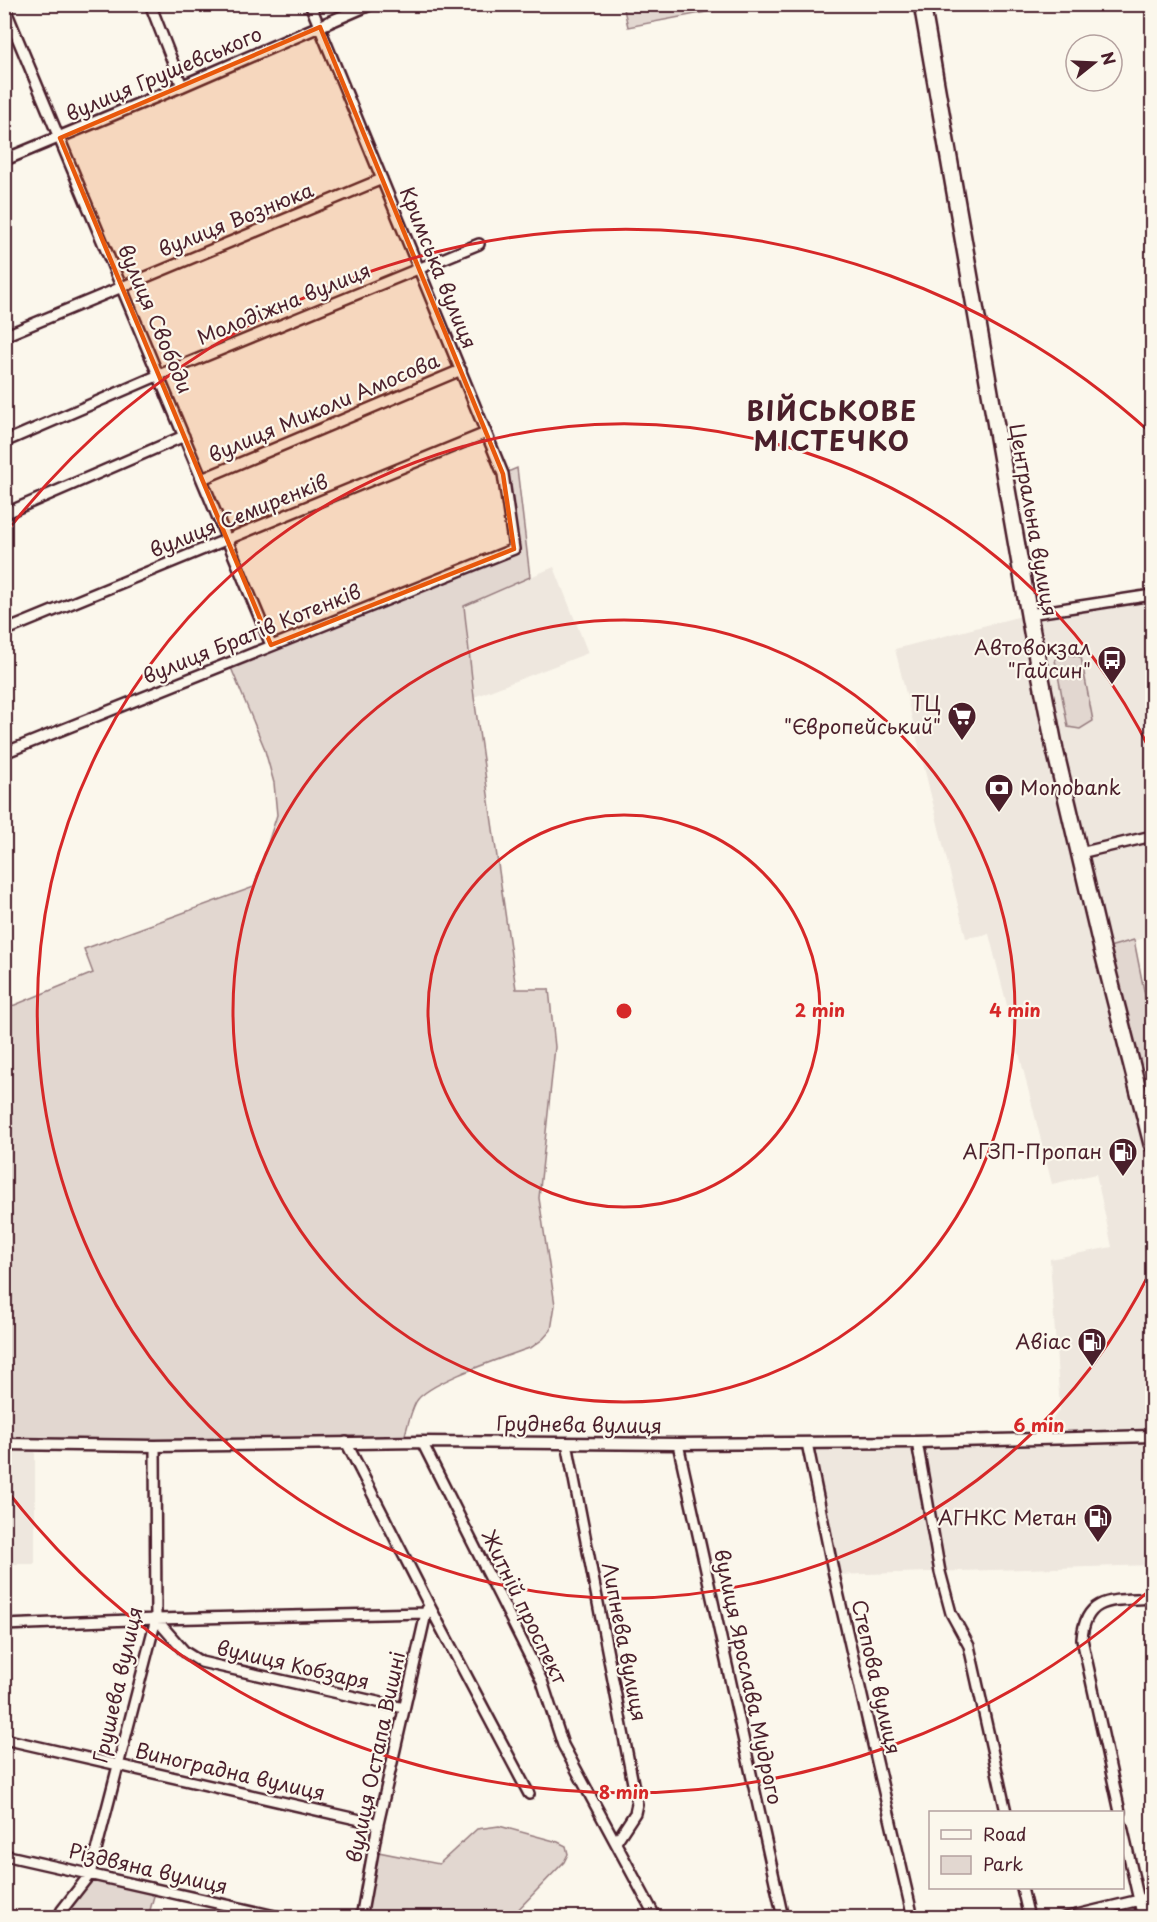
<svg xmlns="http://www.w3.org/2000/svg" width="1157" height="1922" font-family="'Playpen Sans',sans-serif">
<rect width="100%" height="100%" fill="#fbf7ec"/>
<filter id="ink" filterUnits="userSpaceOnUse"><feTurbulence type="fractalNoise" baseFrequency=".0167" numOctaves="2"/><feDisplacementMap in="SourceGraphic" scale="12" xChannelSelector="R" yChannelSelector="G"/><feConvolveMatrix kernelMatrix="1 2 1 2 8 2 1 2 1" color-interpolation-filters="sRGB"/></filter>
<g filter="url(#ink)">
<path fill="#eee7de" d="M 554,567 L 588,653 L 474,697 L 464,605 Z
M 1152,595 L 1152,936 L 1103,949 L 1152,1149 L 1152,1565 L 834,1575 L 807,1443 L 1038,1438 L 1060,1409 L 1050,1259 L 1112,1247 L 1096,1174 L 1052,1184 L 989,934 L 966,938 L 895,649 L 1029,614 Z
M 4,1444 L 35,1444 L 35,1564 L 5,1564 Z"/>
<path fill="#e2d7d0" stroke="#967b7e" stroke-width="1.5" d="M 623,5 L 623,4 L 743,5 L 628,27 Z
M 517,468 L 530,577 L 464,606 L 474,697 L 516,989 L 549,989 L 555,1047 L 539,1198 L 555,1305 L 551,1330 L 543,1339 L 532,1347 C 508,1356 427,1382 416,1402 C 410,1413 407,1429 403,1442 L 5,1444 L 5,1009 L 93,973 L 84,949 L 254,887 L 277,815 L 274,783 L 264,747 L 229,663 L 513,550 L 503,474 Z
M 1061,653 L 1081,657 L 1093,721 L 1080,729 L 1068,727 L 1055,660 Z
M 1134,940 L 1152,1031 L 1152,1144 L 1102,949 Z
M 499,1826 L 558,1842 L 566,1846 L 568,1854 L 564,1862 L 511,1917 L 363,1918 L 373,1851 L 439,1864 L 477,1829 Z
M 90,1874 L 156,1889 L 148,1917 L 58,1918 Z"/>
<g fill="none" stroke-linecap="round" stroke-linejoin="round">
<g stroke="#4a1f2b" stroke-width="14">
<path id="minor" d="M 150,4 L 182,86
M 4,6 L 271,645
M 4,336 L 382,179
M 4,442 L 159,375 L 479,244
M 202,479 L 461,370
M 4,514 L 184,436
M 1029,614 L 1152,595
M 4,631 L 486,433
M 4,753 L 514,549 L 503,474 L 310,4
M 1080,853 L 1152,836
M 346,1442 L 429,1605 L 529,1794
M 422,1442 L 542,1681 L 563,1745 L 656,1918
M 917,1442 L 940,1572 L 951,1613 L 969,1646 L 1006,1812
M 567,1443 L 637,1804 L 635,1813 L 616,1842
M 807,1443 L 834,1575 L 913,1918
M 678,1444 L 783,1918
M 156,1619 L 185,1652 L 201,1662 L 404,1708
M 4,1625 L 156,1619 L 426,1613
M 4,1739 L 378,1824
M 1120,1812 L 1082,1639 C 1085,1594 1117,1601 1152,1598
M 1122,1826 L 1143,1918
M 4,1855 L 284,1918
M 1022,1888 L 1029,1918
M 58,1918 L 62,1910 L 90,1874 L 156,1619 L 155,1446
M 361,1918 L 378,1824 L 427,1609
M 1064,1918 L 1152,1897"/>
</g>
<g stroke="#4a1f2b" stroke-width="15">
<path id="tertiary" d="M 4,160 L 182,86 L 371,4
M 4,1444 L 155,1446 L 422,1442 L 678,1444 L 917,1442 L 1152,1436"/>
</g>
<g stroke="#4a1f2b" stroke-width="20">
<path id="trunk" d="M 922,4 L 1032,632 L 1055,750 L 1102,949 L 1152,1144"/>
</g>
<use href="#minor" stroke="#fbf7ec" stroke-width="9"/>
<use href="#tertiary" stroke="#fbf7ec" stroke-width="10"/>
<use href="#trunk" stroke="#fbf7ec" stroke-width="15"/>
</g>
</g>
<path fill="#e8590c" fill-opacity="0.2" stroke="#e8590c" stroke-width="4.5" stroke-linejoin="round" d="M 320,27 L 503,474 L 514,549 L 271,645 L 60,138 Z"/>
<g fill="none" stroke="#d62828" stroke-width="3">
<circle cx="624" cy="1011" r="196"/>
<circle cx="624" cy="1011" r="391"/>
<path d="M1152 1268A587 587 0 1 1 1152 754"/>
<path d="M1152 1588A782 782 0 0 1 8 1492M8 530A782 782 0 0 1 1152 434"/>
</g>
<defs>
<g id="bus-pin" transform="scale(1.5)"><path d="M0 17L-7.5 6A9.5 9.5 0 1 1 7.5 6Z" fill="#4a1f2b" stroke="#fbf7ec"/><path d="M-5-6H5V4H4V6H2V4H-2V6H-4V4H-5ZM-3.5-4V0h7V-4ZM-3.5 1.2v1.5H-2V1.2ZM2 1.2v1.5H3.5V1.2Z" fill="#fff"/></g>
<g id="supermarket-pin" transform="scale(1.5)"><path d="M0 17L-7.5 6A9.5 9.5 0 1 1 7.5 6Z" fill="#4a1f2b" stroke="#fbf7ec"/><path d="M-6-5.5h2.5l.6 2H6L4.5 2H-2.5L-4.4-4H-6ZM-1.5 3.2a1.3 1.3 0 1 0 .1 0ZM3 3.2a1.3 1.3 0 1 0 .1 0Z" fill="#fff"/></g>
<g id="bank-pin" transform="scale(1.5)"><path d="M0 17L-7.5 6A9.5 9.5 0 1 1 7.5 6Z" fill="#4a1f2b" stroke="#fbf7ec"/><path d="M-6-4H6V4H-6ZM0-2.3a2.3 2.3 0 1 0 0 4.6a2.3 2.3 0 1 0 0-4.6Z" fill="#fff"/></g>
<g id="fuel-pin" transform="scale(1.5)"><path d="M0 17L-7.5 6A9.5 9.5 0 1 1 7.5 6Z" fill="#4a1f2b" stroke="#fbf7ec"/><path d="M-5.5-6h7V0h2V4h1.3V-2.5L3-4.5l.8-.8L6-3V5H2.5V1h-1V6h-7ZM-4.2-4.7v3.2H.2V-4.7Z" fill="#fff"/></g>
</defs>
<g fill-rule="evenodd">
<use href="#bus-pin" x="1112" y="660"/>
<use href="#supermarket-pin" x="962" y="716"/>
<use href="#bank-pin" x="999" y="788"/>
<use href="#fuel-pin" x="1123" y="1152"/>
<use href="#fuel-pin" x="1092" y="1342"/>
<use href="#fuel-pin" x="1098" y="1518"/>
</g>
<g text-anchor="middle" stroke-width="4.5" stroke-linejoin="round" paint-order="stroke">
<g font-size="20" fill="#4a1f2b" stroke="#fbf7ec">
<text transform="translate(164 74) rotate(-23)" y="7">вулиця Грушевського</text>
<text transform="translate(236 220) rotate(-22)" y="7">вулиця Вознюка</text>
<text transform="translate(438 268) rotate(68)" y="7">Кримська вулиця</text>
<text transform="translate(284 304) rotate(-22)" y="7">Молодіжна вулиця</text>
<text transform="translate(155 319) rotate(67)" y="7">вулиця Свободи</text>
<text transform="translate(324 408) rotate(-23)" y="7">вулиця Миколи Амосова</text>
<text transform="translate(239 516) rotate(-22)" y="7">вулиця Семиренків</text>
<text transform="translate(1033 520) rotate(80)" y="7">Центральна вулиця</text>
<text transform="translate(252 634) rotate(-22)" y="7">вулиця Братів Котенків</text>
<text transform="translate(579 1425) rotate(1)" y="7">Груднева вулиця</text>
<text transform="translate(524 1607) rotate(64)" y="7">Житній проспект</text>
<text transform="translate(624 1642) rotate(79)" y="7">Липнева вулиця</text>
<text transform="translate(293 1665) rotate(13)" y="7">вулиця Кобзаря</text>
<text transform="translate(748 1677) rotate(78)" y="7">вулиця Ярослава Мудрого</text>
<text transform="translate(876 1677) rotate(77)" y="7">Степова вулиця</text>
<text transform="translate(118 1685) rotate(-77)" y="7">Грушева вулиця</text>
<text transform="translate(376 1757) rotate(-78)" y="7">вулиця Остапа Вишні</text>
<text transform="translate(230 1772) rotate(13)" y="7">Виноградна вулиця</text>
<text transform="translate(148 1869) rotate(13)" y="7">Різдвяна вулиця</text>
</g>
<g font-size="20" fill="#4a1f2b" stroke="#fbf7ec" text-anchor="end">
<text x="1091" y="655">Автовокзал<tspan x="1091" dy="23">"Гайсин"</tspan></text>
<text x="941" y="711">ТЦ<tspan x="941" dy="23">"Європейський"</tspan></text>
<text x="1020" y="795" text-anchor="start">Monobank</text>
<text x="1102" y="1159">АГЗП-Пропан</text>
<text x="1071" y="1349">Авіас</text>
<text x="1077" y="1525">АГНКС Метан</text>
</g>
<g font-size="26" font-weight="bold" letter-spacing="1.5" fill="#4a1f2b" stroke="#fbf7ec">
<text x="832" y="421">ВІЙСЬКОВЕ<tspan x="832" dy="30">МІСТЕЧКО</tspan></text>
</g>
</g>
<circle cx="624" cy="1011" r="9" fill="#d62828" stroke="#fbf7ec" stroke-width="3"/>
<g font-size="18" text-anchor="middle" font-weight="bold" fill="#d62828" stroke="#fbf7ec" stroke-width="4.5" stroke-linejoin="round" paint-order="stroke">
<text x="820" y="1017">2 min</text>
<text x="1015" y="1017">4 min</text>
<text x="1039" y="1432">6 min</text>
<text x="624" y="1799">8 min</text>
</g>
<rect width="1157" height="1922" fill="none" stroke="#fbf7ec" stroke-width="24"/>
<rect x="12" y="12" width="1133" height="1898" fill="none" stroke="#4a1f2b" stroke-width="2" filter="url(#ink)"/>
<rect x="929" y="1811" width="195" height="78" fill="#fbf7ec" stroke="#b4a19f" stroke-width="1.5"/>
<rect x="941" y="1830" width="30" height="9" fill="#fbf7ec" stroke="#b4a19f" stroke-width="1.5"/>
<text x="983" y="1841" font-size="18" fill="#4a1f2b">Road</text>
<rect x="941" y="1856" width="30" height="18" fill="#e2d7d0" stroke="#b4a19f" stroke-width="1.5"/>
<text x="983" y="1871" font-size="18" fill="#4a1f2b">Park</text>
<g transform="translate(1094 63) rotate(72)"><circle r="28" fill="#fbf7ec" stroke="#b4a19f" stroke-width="1.5"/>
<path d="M0-4.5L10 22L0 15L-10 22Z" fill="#4a1f2b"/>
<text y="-9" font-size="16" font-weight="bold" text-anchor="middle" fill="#4a1f2b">N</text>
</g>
</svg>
